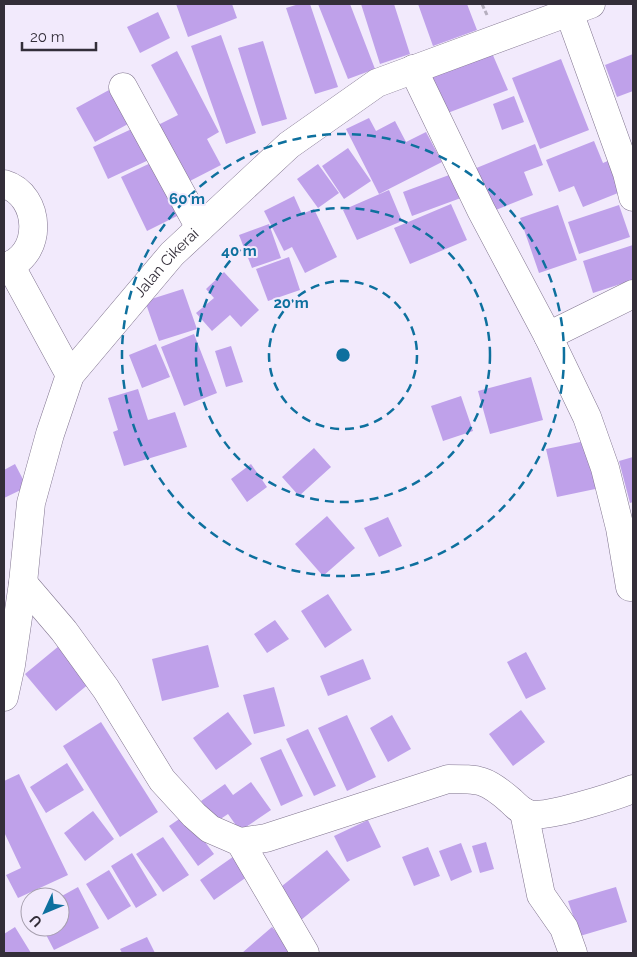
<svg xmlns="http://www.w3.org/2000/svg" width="637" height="957" font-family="Raleway,sans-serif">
<rect width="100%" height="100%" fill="#f2eafc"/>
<path fill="#bfa1ea" d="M 176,4 L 232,4 L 237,18 L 188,37 Z
M 299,4 L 310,4 L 338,87 L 315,94 L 286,8 Z
M 318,4 L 350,4 L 375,69 L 348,79 Z
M 361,4 L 394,4 L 410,54 L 380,64 Z
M 418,4 L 467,4 L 477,30 L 433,46 Z
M 158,12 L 170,38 L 140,53 L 127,27 Z
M 221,35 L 256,133 L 226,144 L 191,46 Z
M 263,41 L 287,119 L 262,126 L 238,48 Z
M 177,51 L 219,132 L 207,139 L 221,165 L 186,183 L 156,126 L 178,115 L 151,65 Z
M 492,53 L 508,90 L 445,114 L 431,78 Z
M 633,54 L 633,91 L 617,97 L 605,65 Z
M 561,59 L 589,130 L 540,149 L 512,78 Z
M 109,90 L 128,124 L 95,142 L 76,108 Z
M 514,96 L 524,122 L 502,130 L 493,104 Z
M 369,118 L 376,131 L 395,121 L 406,142 L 426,132 L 442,162 L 379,194 L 346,129 Z
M 138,126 L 153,158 L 108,179 L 93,147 Z
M 594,141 L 603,163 L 610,160 L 623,191 L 583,207 L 574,186 L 559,192 L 546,160 Z
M 535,144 L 543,165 L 524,172 L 533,195 L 491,212 L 474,169 Z
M 348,148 L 371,181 L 344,199 L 322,166 Z
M 157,160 L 183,213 L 147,231 L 121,177 Z
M 318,164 L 339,193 L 318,208 L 297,179 Z
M 460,171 L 469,195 L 412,216 L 403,192 Z
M 389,190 L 402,221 L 357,240 L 343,210 Z
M 294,196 L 302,214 L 314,209 L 337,257 L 305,273 L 292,247 L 284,251 L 264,211 Z
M 451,204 L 467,240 L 410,264 L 394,228 Z
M 558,205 L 577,260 L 539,273 L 520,218 Z
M 619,205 L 630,237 L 579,254 L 568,222 Z
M 269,224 L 281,258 L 252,268 L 239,235 Z
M 633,245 L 633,280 L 593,293 L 583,261 Z
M 289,257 L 300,290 L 268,301 L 256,269 Z
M 224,272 L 259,310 L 241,327 L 230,315 L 212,331 L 196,313 L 214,298 L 206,289 Z
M 183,289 L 197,329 L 159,341 L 145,301 Z
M 194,334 L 217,393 L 184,406 L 161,347 Z
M 156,344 L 170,377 L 142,388 L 129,355 Z
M 231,346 L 243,382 L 226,387 L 215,351 Z
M 531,377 L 543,420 L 490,434 L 478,391 Z
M 138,389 L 148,420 L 175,412 L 187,447 L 124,466 L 113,432 L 118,430 L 108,398 Z
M 461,396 L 473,431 L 443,441 L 431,406 Z
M 590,440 L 600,488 L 557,497 L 546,449 Z
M 314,448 L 331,467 L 299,496 L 282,477 Z
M 633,457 L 633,502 L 630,503 L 619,461 Z
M 15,464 L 27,487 L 4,498 L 4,470 Z
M 251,464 L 267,487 L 247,502 L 231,479 Z
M 327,516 L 355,548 L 323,576 L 295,544 Z
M 388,517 L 402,546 L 379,557 L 364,528 Z
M 328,594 L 352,630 L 325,648 L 301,611 Z
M 275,620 L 289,639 L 267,653 L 254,634 Z
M 65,641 L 96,678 L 56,711 L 25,674 Z
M 208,645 L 219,687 L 162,701 L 152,659 Z
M 526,652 L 546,689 L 526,699 L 507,662 Z
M 363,659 L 371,679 L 328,696 L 320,676 Z
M 274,687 L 285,726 L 254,734 L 243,695 Z
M 521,710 L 545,742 L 513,766 L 489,734 Z
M 228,712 L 252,744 L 216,770 L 193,738 Z
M 347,715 L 376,777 L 347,791 L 318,728 Z
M 392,715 L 411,749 L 388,762 L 370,728 Z
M 101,722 L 158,812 L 120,837 L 63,746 Z
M 308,729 L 336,786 L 314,796 L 286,739 Z
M 281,749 L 303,796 L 281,806 L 260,758 Z
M 67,763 L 84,790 L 46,813 L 30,787 Z
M 19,774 L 68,875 L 18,898 L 6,875 L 21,868 L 4,832 L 4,781 Z
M 251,782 L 271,810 L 240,831 L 228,814 L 216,822 L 201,801 L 225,784 L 233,795 Z
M 93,811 L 114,839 L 85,861 L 64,833 Z
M 185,815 L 214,854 L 198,866 L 169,826 Z
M 368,820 L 381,847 L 347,862 L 334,836 Z
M 163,837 L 189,875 L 163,892 L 136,854 Z
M 486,842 L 494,869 L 480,873 L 472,846 Z
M 461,843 L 472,872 L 451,881 L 439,851 Z
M 428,847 L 440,876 L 414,886 L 402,857 Z
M 327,850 L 350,880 L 301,920 L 277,890 Z
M 132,853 L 157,895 L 136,908 L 111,866 Z
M 237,854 L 251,874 L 214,900 L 200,880 Z
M 109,870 L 131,906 L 108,920 L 86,884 Z
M 78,887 L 99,928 L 54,950 L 42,927 L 60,927 L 60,897 Z
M 616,887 L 627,922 L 580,936 L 568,901 Z
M 15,927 L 31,953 L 4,953 L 4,934 Z
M 272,927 L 294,953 L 242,953 Z
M 147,937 L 155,953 L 122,953 L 120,949 Z"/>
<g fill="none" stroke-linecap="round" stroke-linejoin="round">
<g stroke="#81758f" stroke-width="29">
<g id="minor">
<path d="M 569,12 L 627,173 L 633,197"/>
<path d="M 413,69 L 481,210 L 548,336 L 587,417 L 605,468 L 620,528 L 630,587"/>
<path d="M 123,87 L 200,228"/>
<path d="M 4,184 C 42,195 44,257 4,267"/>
<path d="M 10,265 L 70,375"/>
<path d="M 548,336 L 633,294"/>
<path d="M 23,583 L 64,631 L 106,689 L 162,780 L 194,815 L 210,829 L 240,842 L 266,838 L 448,779 C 480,779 486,779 511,801 C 516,806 522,812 529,814 C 545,819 615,796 633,789"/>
<path id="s1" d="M 4,697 L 11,665 L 23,583 L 31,503 L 50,434 L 70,375 L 172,254 L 289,145 L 377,83 L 591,4"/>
<path d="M 524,812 L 541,895 L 564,928 L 573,953"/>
<path d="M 240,842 L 305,953"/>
</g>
</g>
<path stroke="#b6afbf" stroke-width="3" stroke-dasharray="5 2.5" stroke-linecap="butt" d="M 482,4 L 487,15"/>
<use href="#minor" stroke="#fff" stroke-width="28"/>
</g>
<g fill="none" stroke="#0e709e" stroke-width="2.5" stroke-dasharray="9 6">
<circle cx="343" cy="355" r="74"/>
<circle cx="343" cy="355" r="147"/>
<circle cx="343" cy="355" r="221"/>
</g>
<g text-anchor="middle" stroke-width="4" stroke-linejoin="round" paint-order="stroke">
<g font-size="15" fill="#332e39" stroke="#f2eafc">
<text dy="5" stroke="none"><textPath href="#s1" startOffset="478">Jalan Cikerai</textPath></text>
</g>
</g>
<circle cx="343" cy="355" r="8" fill="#0e709e" stroke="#f2eafc" stroke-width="2.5"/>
<g font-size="15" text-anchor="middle" font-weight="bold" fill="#0e709e" stroke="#f2eafc" stroke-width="4" stroke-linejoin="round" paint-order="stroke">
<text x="187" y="204">60 m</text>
<text x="239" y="256">40 m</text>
<text x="291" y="308">20 m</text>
</g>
<rect width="637" height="957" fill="none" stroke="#332e39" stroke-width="10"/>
<g transform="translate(45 912) rotate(226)"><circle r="24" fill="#f2eafc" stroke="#a69fae"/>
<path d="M0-4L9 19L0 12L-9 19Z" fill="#0e709e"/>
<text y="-8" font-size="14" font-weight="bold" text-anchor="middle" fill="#332e39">U</text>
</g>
<path d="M22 42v8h74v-8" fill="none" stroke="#332e39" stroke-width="2.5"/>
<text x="30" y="42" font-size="15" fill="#332e39" stroke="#f2eafc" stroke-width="4" paint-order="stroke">20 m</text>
</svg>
